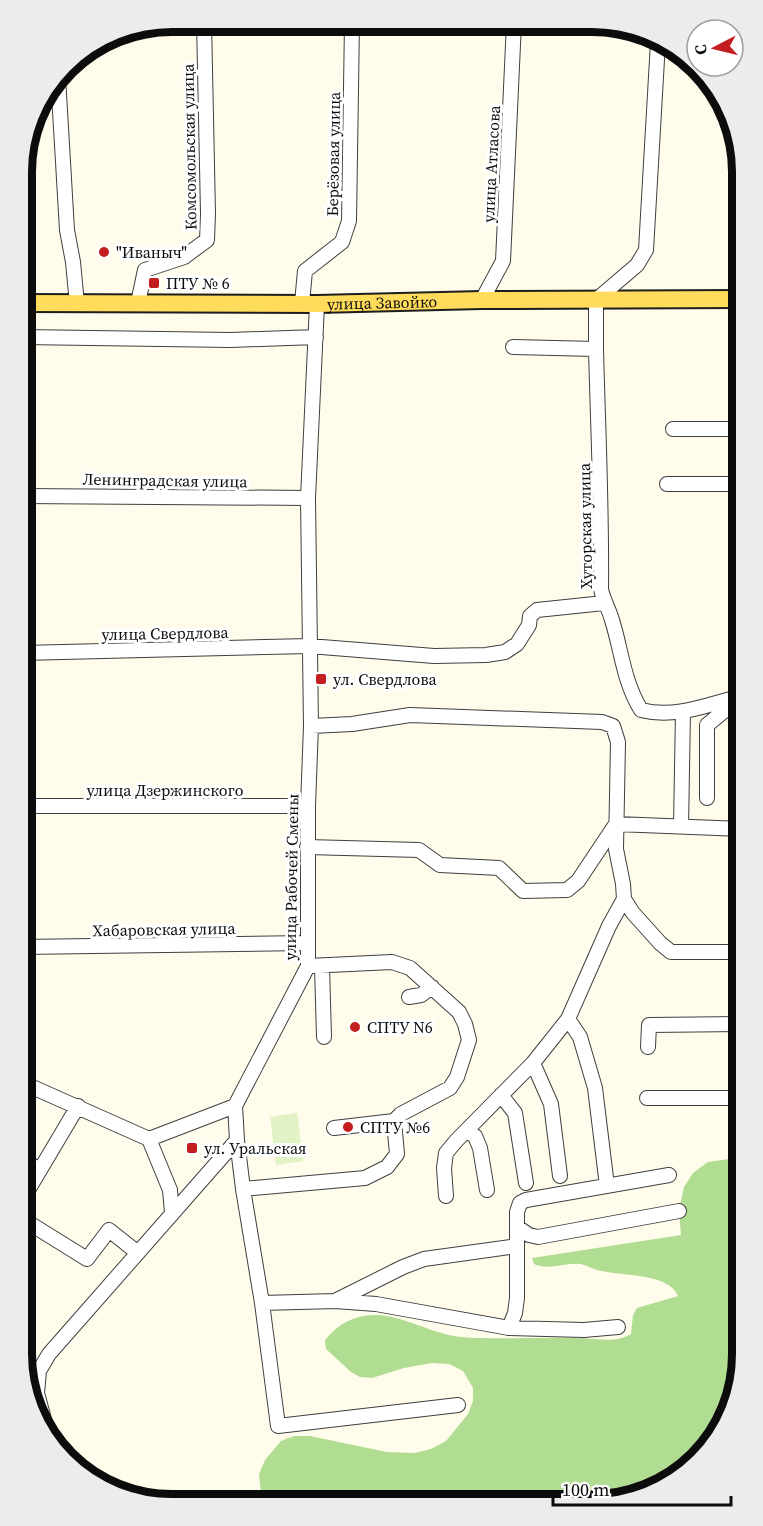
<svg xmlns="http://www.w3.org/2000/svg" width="763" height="1526" font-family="'Source Serif 4',serif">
<rect width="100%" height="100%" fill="#fffceb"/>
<path fill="#b0dd91" d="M 729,1159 L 742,1164 L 742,1365 L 711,1446 L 640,1497 L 262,1502 L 259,1474 L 265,1460 L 281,1441 L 294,1436 L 310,1436 L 387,1452 L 415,1453 L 431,1449 L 446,1441 L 468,1414 L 473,1401 L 473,1388 L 463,1371 L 449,1364 L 432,1363 L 404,1368 L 372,1378 L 360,1377 L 351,1372 L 326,1349 L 325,1340 C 337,1325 352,1316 372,1315 C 402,1314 431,1334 461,1337 C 499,1340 539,1337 577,1338 C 595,1338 615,1344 631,1334 L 633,1315 L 637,1308 L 678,1296 C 669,1273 621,1276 602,1271 C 594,1270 587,1265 580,1264 C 565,1262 548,1271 534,1264 L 532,1258 L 681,1235 L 679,1211 L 684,1187 L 693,1173 L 708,1162 Z"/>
<path fill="#e1f2c5" d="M 297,1113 L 303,1161 L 276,1165 L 270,1117 Z"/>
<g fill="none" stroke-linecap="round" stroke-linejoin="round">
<g stroke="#3f3f3f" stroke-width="16">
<path id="minor" d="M 58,77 L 67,230 L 73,262 L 77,304
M 482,300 L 503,261 L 514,23
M 138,303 L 145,270 L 184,257 L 207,240 L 208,214 L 204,21
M 302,303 L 305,271 L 342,242 L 349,221 L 352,22
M 22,337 L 231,340 L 316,337
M 513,347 L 596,349 C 598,429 602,509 601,589 C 603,600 609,609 612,620 C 622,652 623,680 641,710 C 676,719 709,704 742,696
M 596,349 L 596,300 L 637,265 L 646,250 L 658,42
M 673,429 L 742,429
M 667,484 L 742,484
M 22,496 L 308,498
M 22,653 L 309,646 L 434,656 L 486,655 L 505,652 L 517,644 L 529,625 L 530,616 L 537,610 L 604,603
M 311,726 L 352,724 L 410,715 L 602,722 L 613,726 L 618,742 L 616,849 L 623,884 L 624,899 L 633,913 L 660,943 L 671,952 L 742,952
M 707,798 L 707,725 L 724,711 L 734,699
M 22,806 L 308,806
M 681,827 L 683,711
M 307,847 L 419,850 L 440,865 L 499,868 L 523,891 L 567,890 L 578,881 L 616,824 L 742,829
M 21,947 L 308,943
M 308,966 L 392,962 L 410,968 L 459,1012 L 465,1024 L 469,1040 L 457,1077 L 450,1088 L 401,1114 L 394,1121
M 322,966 L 324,1037
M 409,997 L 421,995 L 432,987
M 568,1019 L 580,1037 L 595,1088 L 607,1186
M 648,1047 L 649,1025 L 742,1024
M 533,1063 L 551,1104 L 560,1176
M 21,1082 L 149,1139
M 501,1095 L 515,1113 L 526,1183
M 647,1098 L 742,1098
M 466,1131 L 475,1136 L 480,1148 L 487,1190
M 149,1139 L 235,1106
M 149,1139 L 170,1190 L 172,1213
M 237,1140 L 243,1189 L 262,1303 L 335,1301 L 376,1304 L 509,1328 L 584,1330 L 618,1327
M 21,1159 L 40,1170
M 243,1189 L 365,1178 L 387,1167 L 397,1154 L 394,1121 L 334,1128
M 446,1196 L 444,1168 L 446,1153 L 456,1141 L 533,1063 L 568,1019 L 609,926 L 624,899
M 21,1202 L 78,1106
M 21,1218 L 87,1259 L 109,1230 L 138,1253
M 517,1227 L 529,1235 L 538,1237 L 679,1211
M 337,1300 L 403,1267 L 424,1259 L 517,1246
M 262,1303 L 278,1426 L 458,1405
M 509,1328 L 515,1313 L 517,1298 L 517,1212 L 520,1203 L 526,1200 L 669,1175
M 47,1430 L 37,1393 L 39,1371 L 49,1354 L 237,1140 L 235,1106 L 308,966 L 308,806 L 311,726 L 308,498 L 317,304"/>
</g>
<g stroke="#1d1d1d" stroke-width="20">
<g id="major">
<path id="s1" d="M 22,303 L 317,304 L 482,300 L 742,299"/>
</g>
</g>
<use href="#minor" stroke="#fff" stroke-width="14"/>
<use href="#major" stroke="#ffdc5b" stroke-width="16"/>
</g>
<g fill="#c31d1f" stroke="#fff" stroke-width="2">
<circle cx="104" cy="252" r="6"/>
<rect x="148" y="277" width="12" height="12" rx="3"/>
<rect x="315" y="673" width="12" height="12" rx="3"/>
<circle cx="355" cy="1027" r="6"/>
<circle cx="348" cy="1127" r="6"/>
<rect x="186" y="1142" width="12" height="12" rx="3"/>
</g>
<g text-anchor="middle" stroke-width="6" stroke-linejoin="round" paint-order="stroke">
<g font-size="16" fill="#0c0c0c" stroke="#fff">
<text transform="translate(189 147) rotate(-91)" y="6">Комсомольская улица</text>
<text transform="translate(333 154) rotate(-89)" y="6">Берёзовая улица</text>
<text transform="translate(491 164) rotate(-87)" y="6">улица Атласова</text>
<text dy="6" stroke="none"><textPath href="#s1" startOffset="360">улица Завойко</textPath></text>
<text transform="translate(165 480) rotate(1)" y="6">Ленинградская улица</text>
<text transform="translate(585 526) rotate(-91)" y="6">Хуторская улица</text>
<text transform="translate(165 633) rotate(-1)" y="6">улица Свердлова</text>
<text x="165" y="796">улица Дзержинского</text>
<text transform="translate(291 877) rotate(-89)" y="6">улица Рабочей Смены</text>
<text transform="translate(164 929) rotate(-1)" y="6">Хабаровская улица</text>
</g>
<g font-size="16" fill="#0c0c0c" stroke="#fff" text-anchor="start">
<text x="116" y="258">"Иваныч"</text>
<text x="166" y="289">ПТУ № 6</text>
<text x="333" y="685">ул. Свердлова</text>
<text x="367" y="1033">СПТУ N6</text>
<text x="360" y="1133">СПТУ №6</text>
<text x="204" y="1154">ул. Уральская</text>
</g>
</g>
<path d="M0 0H763V1526H0ZM172 32H592A140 140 0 0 1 732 172V1354A140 140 0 0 1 592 1494H172A140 140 0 0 1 32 1354V172A140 140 0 0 1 172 32Z" fill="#ececec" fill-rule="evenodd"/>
<path fill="none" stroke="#0c0c0c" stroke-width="8" d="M172 32H592A140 140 0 0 1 732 172V1354A140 140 0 0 1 592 1494H172A140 140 0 0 1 32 1354V172A140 140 0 0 1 172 32Z"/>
<g transform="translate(715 48) rotate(263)"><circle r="28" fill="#ffffff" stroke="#9e9e9e" stroke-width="1.5"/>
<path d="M0-4.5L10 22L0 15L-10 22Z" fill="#c31d1f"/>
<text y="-9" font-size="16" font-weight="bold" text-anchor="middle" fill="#0c0c0c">С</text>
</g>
<path d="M553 1496v9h178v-9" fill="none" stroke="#0c0c0c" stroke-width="3"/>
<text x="562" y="1496" font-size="18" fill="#0c0c0c" stroke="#ffffff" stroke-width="4.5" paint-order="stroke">100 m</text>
</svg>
